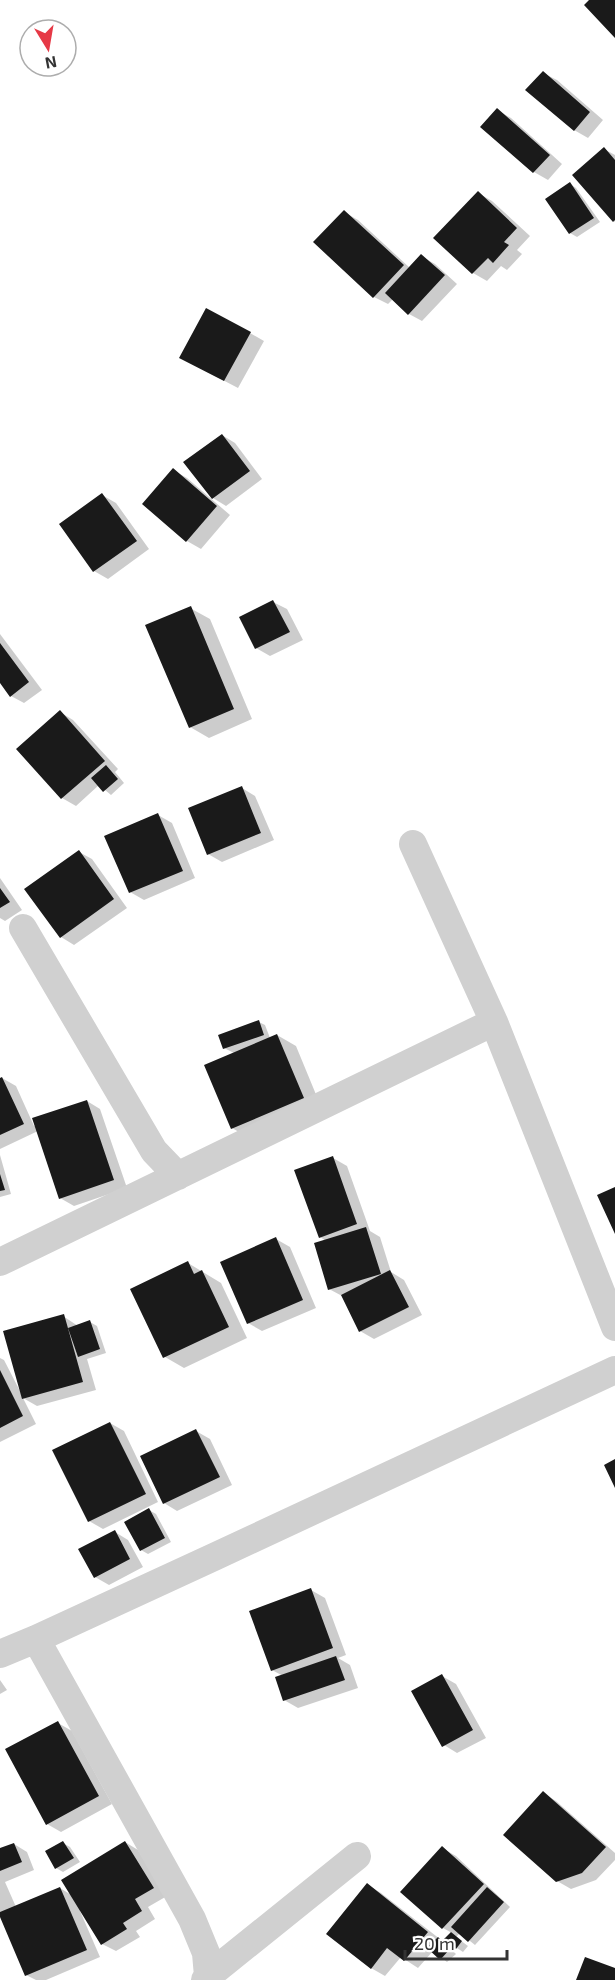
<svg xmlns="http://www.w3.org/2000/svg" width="615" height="1980" font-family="'Exo 2',sans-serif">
<rect width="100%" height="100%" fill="#fff"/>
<path fill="#0003" d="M 543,73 L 557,80 L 603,120 L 588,138 L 574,130 Z
M 497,110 L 511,118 L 562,164 L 548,180 L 534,172 L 482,127 Z
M 604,149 L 615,155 L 615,222 L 614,221 Z
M 570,184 L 576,188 L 600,222 L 577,237 L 570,233 Z
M 478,193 L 492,201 L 530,236 L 517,250 L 522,254 L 507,270 L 501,266 L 487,281 L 473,273 L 435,238 Z
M 344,212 L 358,220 L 410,268 L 421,256 L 435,264 L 457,284 L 422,321 L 409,314 L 393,299 L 388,304 L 374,297 Z
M 250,333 L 264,341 L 238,388 L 194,365 Z
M 222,435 L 235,443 L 262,479 L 226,506 L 213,498 Z
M 173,470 L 187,478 L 230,515 L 201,549 L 187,541 L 144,504 Z
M 102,495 L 116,503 L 149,549 L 108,579 L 94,571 Z
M 273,602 L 287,609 L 303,640 L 270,656 L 256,648 Z
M 190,608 L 210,619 L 252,719 L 209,738 L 190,727 Z
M 0,634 L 42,690 L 24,703 L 11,696 L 0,681 Z
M 60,712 L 73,720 L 118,769 L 115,772 L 124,783 L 111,795 L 99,785 L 76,806 L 62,798 L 19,749 Z
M 242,788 L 255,796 L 274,840 L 222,862 L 208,854 Z
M 158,815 L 172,823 L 195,878 L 144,900 L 130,892 Z
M 79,852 L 92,859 L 127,908 L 74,945 L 61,937 Z
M 0,878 L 22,910 L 5,921 L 0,918 Z
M 259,1022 L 265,1025 L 270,1038 L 277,1035 L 296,1046 L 322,1109 L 251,1139 L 232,1128 L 234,1053 L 224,1048 Z
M 2,1078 L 16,1086 L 34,1126 L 87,1101 L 100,1109 L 127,1188 L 74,1206 L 60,1198 L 38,1131 L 0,1149 L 0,1079 Z
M 0,1155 L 11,1194 L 0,1197 Z
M 333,1158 L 347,1166 L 370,1231 L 380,1237 L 391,1272 L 404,1280 L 422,1315 L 374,1339 L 360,1331 L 344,1297 L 329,1289 L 326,1241 L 320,1237 Z
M 276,1239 L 290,1247 L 316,1308 L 262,1331 L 248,1323 Z
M 188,1263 L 221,1283 L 247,1338 L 184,1368 L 165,1357 Z
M 63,1316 L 78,1326 L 90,1322 L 97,1326 L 106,1353 L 87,1359 L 96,1390 L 37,1406 L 23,1398 L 36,1424 L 0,1442 L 0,1358 L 4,1360 L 21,1393 Z
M 110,1423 L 124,1431 L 158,1502 L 103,1529 L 89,1521 Z
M 196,1431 L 210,1439 L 232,1485 L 177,1511 L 164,1503 Z
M 149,1510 L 156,1514 L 171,1542 L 148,1554 L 141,1550 Z
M 115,1532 L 128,1540 L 143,1567 L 109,1585 L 95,1577 Z
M 311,1590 L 325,1598 L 346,1655 L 338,1658 L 350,1665 L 358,1688 L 298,1708 L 284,1700 L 283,1676 L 272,1670 Z
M 442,1676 L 456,1684 L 486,1738 L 457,1753 L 444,1745 Z
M 0,1680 L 7,1690 L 0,1694 Z
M 58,1723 L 72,1731 L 112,1804 L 61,1832 L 47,1824 Z
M 543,1793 L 556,1801 L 615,1853 L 615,1860 L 596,1880 L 571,1889 L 557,1881 Z
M 125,1842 L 138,1850 L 167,1896 L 148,1907 L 155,1919 L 136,1931 L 140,1937 L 116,1951 L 102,1944 L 82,1911 L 80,1911 L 100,1957 L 46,1980 L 36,1980 L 26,1975 L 0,1913 L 0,1850 L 14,1844 L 27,1852 L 34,1870 L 5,1882 L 16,1907 L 60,1888 L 73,1896 Z
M 63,1843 L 70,1847 L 80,1862 L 63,1872 L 56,1868 Z
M 442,1848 L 456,1856 L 510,1907 L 475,1945 L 460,1933 L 456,1937 L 468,1946 L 463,1952 L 457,1948 L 452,1933 L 443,1928 L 403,1892 Z
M 368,1885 L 381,1893 L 445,1943 L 456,1954 L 447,1962 L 433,1951 L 418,1968 L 401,1957 L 385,1976 L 371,1968 Z"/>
<path fill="#1a1a1a" d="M 589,0 L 615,0 L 615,38 L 584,5 Z
M 543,71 L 590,112 L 574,131 L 525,90 Z
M 497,108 L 550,155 L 533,173 L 480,127 Z
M 604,147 L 615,160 L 615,220 L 613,222 L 572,175 Z
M 570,182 L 594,218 L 569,234 L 545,199 Z
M 478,191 L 517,228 L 504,242 L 509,245 L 493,263 L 488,258 L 472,274 L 433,238 Z
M 344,210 L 404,265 L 373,298 L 313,242 Z
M 421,254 L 445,275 L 408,315 L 385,293 Z
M 206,308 L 251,332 L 224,381 L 179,358 Z
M 222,434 L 250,471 L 212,499 L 183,462 Z
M 173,468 L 217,506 L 186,542 L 142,504 Z
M 102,493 L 137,541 L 93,572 L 59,524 Z
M 273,600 L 290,632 L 255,649 L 239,617 Z
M 191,606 L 234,709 L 189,728 L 145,625 Z
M 0,643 L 29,682 L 10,697 L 0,683 Z
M 60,710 L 105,761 L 61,799 L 16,749 Z
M 106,765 L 118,779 L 103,792 L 91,778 Z
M 242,786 L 261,833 L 207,855 L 188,808 Z
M 158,813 L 183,871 L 129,893 L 104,836 Z
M 79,850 L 114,899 L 60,938 L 24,889 Z
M 0,888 L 10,902 L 0,908 Z
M 259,1020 L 264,1035 L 223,1049 L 218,1035 Z
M 277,1034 L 304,1098 L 231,1129 L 204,1065 Z
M 2,1077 L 24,1124 L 0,1135 L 0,1078 Z
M 87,1100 L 114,1180 L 59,1199 L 32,1118 Z
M 333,1156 L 357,1224 L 319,1238 L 294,1170 Z
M 0,1174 L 5,1190 L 0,1191 Z
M 615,1187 L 615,1234 L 597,1195 Z
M 366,1227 L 381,1274 L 328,1290 L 314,1243 Z
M 276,1237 L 303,1300 L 247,1324 L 220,1262 Z
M 188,1261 L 194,1274 L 202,1270 L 229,1327 L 163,1358 L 130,1289 Z
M 390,1270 L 409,1307 L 359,1332 L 341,1295 Z
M 64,1314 L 83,1382 L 22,1399 L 3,1331 Z
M 90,1320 L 100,1349 L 78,1357 L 68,1328 Z
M 0,1370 L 23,1416 L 0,1428 Z
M 110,1422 L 146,1494 L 88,1522 L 52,1450 Z
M 196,1429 L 220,1477 L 163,1504 L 140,1456 Z
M 615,1459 L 615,1488 L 604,1465 Z
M 149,1508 L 165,1538 L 140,1551 L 124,1522 Z
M 115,1530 L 130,1559 L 94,1578 L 78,1549 Z
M 311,1588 L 333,1648 L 271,1671 L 249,1611 Z
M 336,1656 L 345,1680 L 283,1701 L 275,1677 Z
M 442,1674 L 473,1730 L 442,1747 L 411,1691 Z
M 58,1721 L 99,1796 L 46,1825 L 5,1749 Z
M 543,1791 L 606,1847 L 582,1873 L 556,1882 L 503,1835 Z
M 63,1841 L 74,1858 L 55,1869 L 45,1851 Z
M 125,1841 L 154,1888 L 135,1899 L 142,1911 L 123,1923 L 127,1929 L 101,1945 L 61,1880 Z
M 14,1843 L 22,1862 L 0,1871 L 0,1848 Z
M 442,1846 L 484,1884 L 442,1929 L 400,1892 Z
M 367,1883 L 428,1932 L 404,1961 L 387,1948 L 371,1969 L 326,1934 Z
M 60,1887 L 87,1950 L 25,1976 L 0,1917 L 0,1912 Z
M 487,1887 L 504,1902 L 468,1942 L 451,1927 Z
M 451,1932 L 462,1941 L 456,1949 L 444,1939 Z
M 438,1937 L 450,1949 L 440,1960 L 427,1948 Z
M 585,1957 L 615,1968 L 615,1980 L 576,1980 Z"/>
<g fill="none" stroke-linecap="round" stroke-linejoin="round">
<path stroke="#d0d0d0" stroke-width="28" d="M 413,844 L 494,1022 L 615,1327
M 23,928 L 154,1151 L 178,1176
M 0,1262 L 494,1022
M 36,1639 L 192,1919 L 206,1953 L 208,1976 L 205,1980
M 0,1654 L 36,1639 L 216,1556 L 615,1370
M 208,1976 L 357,1856"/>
</g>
<g transform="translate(48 48) rotate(169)"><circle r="28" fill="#ffffff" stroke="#adadad" stroke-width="1.5"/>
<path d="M0-4.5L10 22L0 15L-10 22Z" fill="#e63946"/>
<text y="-9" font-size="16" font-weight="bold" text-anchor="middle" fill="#333333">N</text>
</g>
<path d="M405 1950v9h102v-9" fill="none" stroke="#333333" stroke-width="3"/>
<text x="414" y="1950" font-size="18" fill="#333333" stroke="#ffffff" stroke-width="4.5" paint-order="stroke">20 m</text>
</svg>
